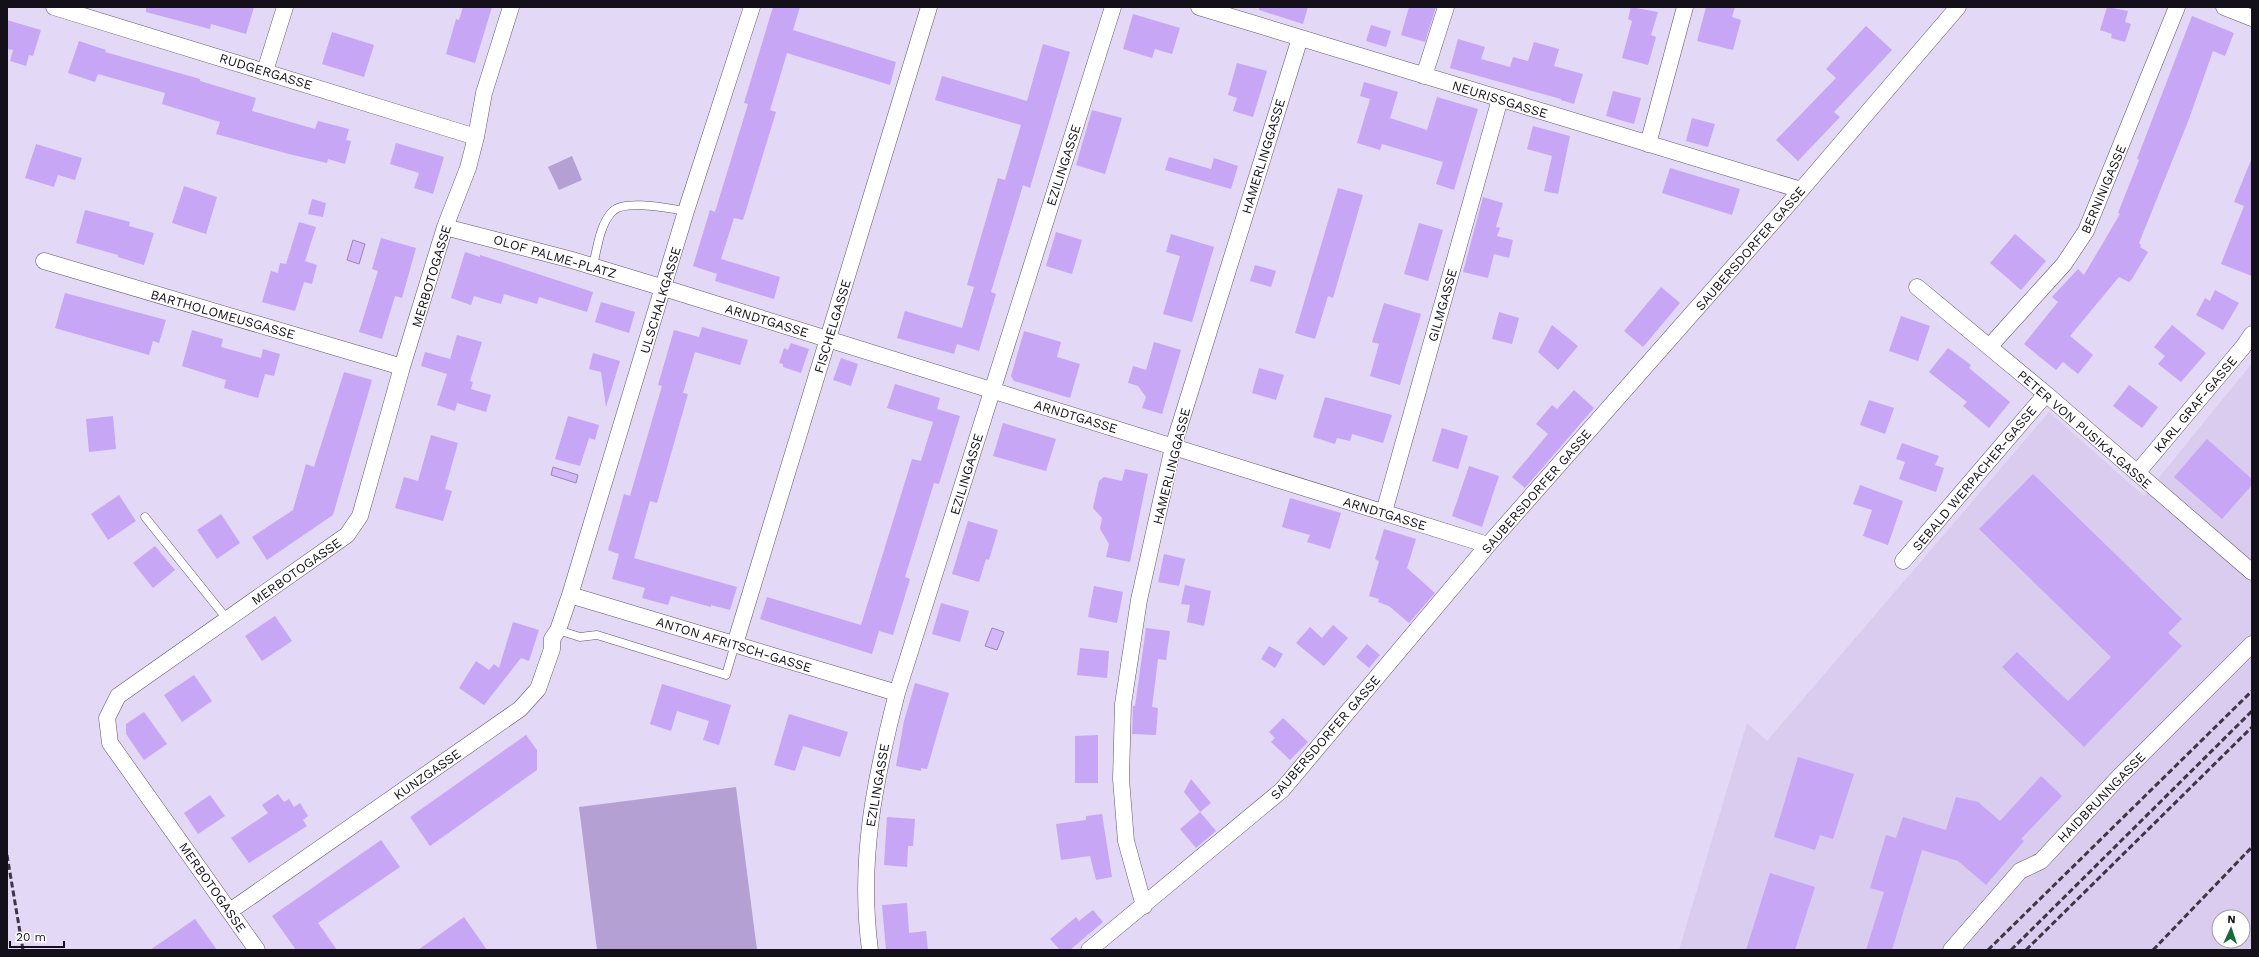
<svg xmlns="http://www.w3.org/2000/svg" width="2259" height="957" font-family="'Work Sans',sans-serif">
<rect width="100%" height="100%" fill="#e3d8f5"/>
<path fill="#d9ccef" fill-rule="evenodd" d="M 2252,363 L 2252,950 L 1679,950 L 1747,723 L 1767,741 L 2049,412 L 2144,496 ZM 2219,917 L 2243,917 L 2243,941 L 2219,941 Z"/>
<path fill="#b5a0d3" d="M 572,156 L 582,180 L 559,190 L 548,167 Z
M 736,787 L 757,950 L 597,950 L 579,807 Z"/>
<path fill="#d2b8f9" stroke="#9986b6" d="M 353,240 L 365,244 L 359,264 L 347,260 Z
M 553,467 L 578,475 L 576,483 L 551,475 Z
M 992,628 L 1004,632 L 997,650 L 985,646 Z"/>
<path fill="#c7a6f6" d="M 146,7 L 254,7 L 246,34 L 211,24 L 210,29 L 146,12 Z
M 463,7 L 492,7 L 475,63 L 446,54 L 456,19 L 459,20 Z
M 773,7 L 800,7 L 793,30 L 896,62 L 890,85 L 787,53 L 770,110 L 776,112 L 743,220 L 734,218 L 721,259 L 780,277 L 774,299 L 715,281 L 717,274 L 693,266 L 710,210 L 715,212 L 748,104 L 744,103 Z
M 1259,7 L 1308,7 L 1303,24 L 1259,10 Z
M 1409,7 L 1436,7 L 1425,42 L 1401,35 Z
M 1631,7 L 1658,12 L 1651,35 L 1656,37 L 1648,65 L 1622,58 L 1632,21 L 1628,19 Z
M 1706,7 L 1735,7 L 1732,17 L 1741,20 L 1733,50 L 1697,41 Z
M 2107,7 L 2128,11 L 2125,22 L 2131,24 L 2125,42 L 2111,38 L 2112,34 L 2100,30 Z
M 1133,14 L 1180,28 L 1172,54 L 1155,49 L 1152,58 L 1123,49 Z
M 2192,16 L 2234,33 L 2225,56 L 2213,51 L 2189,119 L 2139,243 L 2141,245 L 2140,247 L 2148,252 L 2132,279 L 2129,282 L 2119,277 L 2070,336 L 2093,355 L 2078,374 L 2063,362 L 2056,370 L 2024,344 L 2058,302 L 2052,297 L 2078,269 L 2084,275 L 2120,214 L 2118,213 L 2139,160 L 2137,159 Z
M 7,20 L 41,30 L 33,56 L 29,55 L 26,66 L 10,61 L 13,50 L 7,49 Z
M 1371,25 L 1391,31 L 1386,47 L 1366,41 Z
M 1866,26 L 1892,50 L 1834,112 L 1840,117 L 1798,161 L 1776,140 L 1836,78 L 1826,69 Z
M 332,32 L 374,45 L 364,77 L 322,64 Z
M 1458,39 L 1485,47 L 1481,59 L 1510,67 L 1513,57 L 1528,61 L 1534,42 L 1559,49 L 1554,66 L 1583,74 L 1574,104 L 1561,100 L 1561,99 L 1450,68 Z
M 79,41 L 106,50 L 105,52 L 200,79 L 200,81 L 256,98 L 252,111 L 315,129 L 318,121 L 349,129 L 346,140 L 351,141 L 345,164 L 328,159 L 327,163 L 289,154 L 216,134 L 220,122 L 162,104 L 165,93 L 98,74 L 95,82 L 68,73 Z
M 1043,44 L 1070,52 L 1030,188 L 1023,185 L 991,292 L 996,294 L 979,351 L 957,344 L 954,354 L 897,338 L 905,311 L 962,328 L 974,287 L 967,285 L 998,178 L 1005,180 L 1021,125 L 935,100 L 942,76 L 1027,101 Z
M 1237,63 L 1267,71 L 1253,117 L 1233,111 L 1237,98 L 1228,95 Z
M 1364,82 L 1398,92 L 1390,118 L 1427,130 L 1437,97 L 1478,109 L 1454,190 L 1436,184 L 1443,162 L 1382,144 L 1380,150 L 1357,143 L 1370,99 L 1360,96 Z
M 1613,91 L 1641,98 L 1634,124 L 1606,116 Z
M 1092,110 L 1122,118 L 1105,174 L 1076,165 Z
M 1692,118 L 1715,124 L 1708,147 L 1686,141 Z
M 1533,126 L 1570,136 L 1558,194 L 1544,191 L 1552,156 L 1527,149 Z
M 396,143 L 444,157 L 433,194 L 414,188 L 419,173 L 390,164 Z
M 36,144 L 82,158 L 75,180 L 58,175 L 54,187 L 25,178 Z
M 1169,157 L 1211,169 L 1214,158 L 1238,166 L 1231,189 L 1165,170 Z
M 2251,160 L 2252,160 L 2252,276 L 2221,264 L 2244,206 L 2234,202 Z
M 1670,168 L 1740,189 L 1732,215 L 1662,193 Z
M 184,186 L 217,197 L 206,234 L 172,223 Z
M 1338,188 L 1363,195 L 1333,298 L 1328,296 L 1315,339 L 1295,333 Z
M 1483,197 L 1503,203 L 1496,227 L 1500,228 L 1497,236 L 1513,240 L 1509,258 L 1494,254 L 1488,278 L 1463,272 Z
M 312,199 L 326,203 L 323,217 L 308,214 Z
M 85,210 L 130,222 L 129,226 L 154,233 L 144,265 L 118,257 L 118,255 L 76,243 Z
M 299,222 L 316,227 L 305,261 L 317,265 L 312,284 L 304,282 L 295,311 L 262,302 L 271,271 L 278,273 L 280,263 L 286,264 Z
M 1419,223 L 1443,230 L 1428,281 L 1404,274 Z
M 1056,232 L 1082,240 L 1072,274 L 1046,266 Z
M 1171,234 L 1214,247 L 1192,322 L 1163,314 L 1180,256 L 1166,252 Z
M 2015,234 L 2046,261 L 2021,290 L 1990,263 Z
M 381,238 L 416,248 L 402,298 L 395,296 L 382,339 L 359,332 L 378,271 L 372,269 Z
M 465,252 L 480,257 L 480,255 L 593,292 L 587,312 L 539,297 L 537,304 L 504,294 L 501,304 L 474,296 L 471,305 L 451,298 Z
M 1255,265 L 1276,271 L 1271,287 L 1250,281 Z
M 1661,287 L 1680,303 L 1643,347 L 1624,331 Z
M 2215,290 L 2239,303 L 2223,330 L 2196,315 L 2205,298 L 2210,301 Z
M 65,293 L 166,320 L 159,343 L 153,341 L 149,355 L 55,328 Z
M 601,302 L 635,312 L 629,333 L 595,322 Z
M 1384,303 L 1421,314 L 1400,385 L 1370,376 L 1379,344 L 1372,342 Z
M 1499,312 L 1519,318 L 1512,344 L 1492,339 Z
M 1901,316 L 1930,326 L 1918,361 L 1889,351 Z
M 1552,325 L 1578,346 L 1558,370 L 1538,352 Z
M 2172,325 L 2206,353 L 2181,382 L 2158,364 L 2165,356 L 2154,347 Z
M 702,327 L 748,340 L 740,365 L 695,352 L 683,393 L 688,394 L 657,503 L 650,501 L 634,558 L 737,587 L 730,610 L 711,605 L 711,607 L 671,596 L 668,605 L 642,598 L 645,588 L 612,579 L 619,554 L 608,550 L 624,494 L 630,496 L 662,386 L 658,385 L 674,330 L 699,337 Z
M 192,330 L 223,339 L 221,347 L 261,358 L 263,349 L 280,354 L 274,376 L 265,374 L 258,398 L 224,388 L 226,380 L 182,366 Z
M 1024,331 L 1061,342 L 1057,357 L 1080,364 L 1070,398 L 1014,381 L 1011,376 Z
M 457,335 L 482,342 L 470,381 L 473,382 L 471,389 L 491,395 L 486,412 L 457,403 L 455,411 L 437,405 L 447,374 L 421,366 L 425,352 L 450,359 Z
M 1154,342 L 1181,350 L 1162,414 L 1142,408 L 1146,397 L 1138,386 L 1128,383 L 1133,366 L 1146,370 Z
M 791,343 L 809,349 L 801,373 L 783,367 L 783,364 L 779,363 L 784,348 L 788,350 Z
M 1948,348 L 1971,365 L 1969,368 L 2010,402 L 1989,428 L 1963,406 L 1967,402 L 1929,372 Z
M 593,353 L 620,361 L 606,407 L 601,372 L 589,369 Z
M 841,358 L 858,364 L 851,386 L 833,380 Z
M 1259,368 L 1284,375 L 1276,400 L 1252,393 Z
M 344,372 L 372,380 L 333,515 L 267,560 L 252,537 L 293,510 L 306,464 L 314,467 Z
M 895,384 L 940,398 L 937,409 L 960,416 L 939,484 L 934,483 L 905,577 L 910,579 L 893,635 L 879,631 L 872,654 L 760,619 L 767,597 L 861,625 L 912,459 L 921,461 L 933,422 L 887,408 Z
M 2129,385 L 2158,407 L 2142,428 L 2113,406 Z
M 1574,390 L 1594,408 L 1525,488 L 1512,477 L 1548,434 L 1536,424 L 1552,405 L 1557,409 Z
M 1325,397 L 1392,415 L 1383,443 L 1352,434 L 1350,441 L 1337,438 L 1335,444 L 1313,437 Z
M 1869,400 L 1894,408 L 1885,434 L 1860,425 Z
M 113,416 L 116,449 L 89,452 L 86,419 Z
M 568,416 L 599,425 L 595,440 L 589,438 L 580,466 L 555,459 Z
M 1003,423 L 1056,439 L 1046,471 L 993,456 Z
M 1442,428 L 1468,436 L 1458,469 L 1432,461 Z
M 431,435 L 458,443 L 445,489 L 452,491 L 443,521 L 395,508 L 404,477 L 418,481 Z
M 2207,439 L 2252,479 L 2252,485 L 2222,519 L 2174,477 Z
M 1902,443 L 1939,456 L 1935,465 L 1944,468 L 1936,492 L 1899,479 L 1905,462 L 1896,459 Z
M 1469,466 L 1499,476 L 1482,527 L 1452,516 Z
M 1125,469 L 1148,474 L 1130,562 L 1106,557 L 1109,544 L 1100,529 L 1102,518 L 1093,508 L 1099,481 L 1104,477 L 1122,481 Z
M 2033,474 L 2182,619 L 2168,633 L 2182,646 L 2084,747 L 2002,667 L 2017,652 L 2068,701 L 2111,657 L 1979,529 Z
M 1860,485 L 1903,501 L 1888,545 L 1863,536 L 1872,510 L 1853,504 Z
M 119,495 L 136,521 L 108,540 L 91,514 Z
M 1290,498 L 1341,513 L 1330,549 L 1307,542 L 1310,535 L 1282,527 Z
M 221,514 L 240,543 L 217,559 L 197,530 Z
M 968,521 L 998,530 L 989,560 L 986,559 L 979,582 L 952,574 Z
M 1384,529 L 1416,539 L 1407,568 L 1435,593 L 1409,623 L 1389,606 L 1378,602 L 1379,599 L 1369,596 L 1379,561 L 1375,559 Z
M 155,546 L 175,570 L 153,588 L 133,563 Z
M 1164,554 L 1185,559 L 1179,586 L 1158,582 Z
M 1185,585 L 1211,591 L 1204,626 L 1187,622 L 1190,605 L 1181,604 Z
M 1094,586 L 1123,592 L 1117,623 L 1088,617 Z
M 941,603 L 969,611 L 960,642 L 932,634 Z
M 275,616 L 292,641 L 262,661 L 245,636 Z
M 513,622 L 539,630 L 529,661 L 521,658 L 484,705 L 459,688 L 476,661 L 489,670 L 494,664 L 499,668 Z
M 1333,625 L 1348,638 L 1324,666 L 1296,643 L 1310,627 L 1322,638 Z
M 1146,628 L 1170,631 L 1166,660 L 1158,659 L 1152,707 L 1158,708 L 1156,735 L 1132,734 L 1133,706 L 1135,706 Z
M 1367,644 L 1380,655 L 1369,668 L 1356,657 Z
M 1269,646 L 1283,654 L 1275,668 L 1261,659 Z
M 1080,648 L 1109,651 L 1107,678 L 1077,675 Z
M 194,675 L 212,701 L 182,722 L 164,695 Z
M 915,683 L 949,693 L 927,769 L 921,768 L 921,771 L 896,766 L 904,721 Z
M 662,684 L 731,705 L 719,745 L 703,740 L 709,721 L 677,711 L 671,731 L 650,724 Z
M 144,712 L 167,744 L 144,760 L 126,734 L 126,724 Z
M 789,714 L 848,732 L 840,757 L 803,746 L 795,771 L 774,765 Z
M 1283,718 L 1308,742 L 1290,760 L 1271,742 L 1275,738 L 1269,732 Z
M 526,735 L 537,750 L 537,770 L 430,846 L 410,817 Z
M 1098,735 L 1098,783 L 1075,783 L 1075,736 Z
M 1798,757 L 1854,774 L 1833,839 L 1820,835 L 1815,850 L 1774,837 Z
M 2041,776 L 2062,796 L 2021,839 L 2024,841 L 1986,885 L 1958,861 L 1922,850 L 1892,950 L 1866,950 L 1884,892 L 1870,888 L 1886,835 L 1896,838 L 1903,817 L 1946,830 L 1956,797 L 1978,802 L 2000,821 Z
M 1191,779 L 1211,803 L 1200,812 L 1184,792 Z
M 278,794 L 284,802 L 289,799 L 294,807 L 300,803 L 308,816 L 303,820 L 307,826 L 249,863 L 231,838 L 268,813 L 262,805 Z
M 210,795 L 225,816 L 198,834 L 184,813 Z
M 1200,812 L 1216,831 L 1196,848 L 1180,829 Z
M 1102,814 L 1112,877 L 1096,880 L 1090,856 L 1061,860 L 1056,824 L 1086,820 L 1086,816 Z
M 887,817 L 915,819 L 913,846 L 908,846 L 907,867 L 884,865 Z
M 381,840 L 400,867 L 318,923 L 337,950 L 296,950 L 272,916 Z
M 1770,873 L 1815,887 L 1795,950 L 1746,950 Z
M 907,903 L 909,933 L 926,931 L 928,950 L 886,950 L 882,905 Z
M 1093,910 L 1103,922 L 1070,950 L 1060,950 L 1050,939 L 1076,917 L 1079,921 Z
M 464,917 L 487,950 L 418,950 Z
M 195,919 L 217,950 L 150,950 Z"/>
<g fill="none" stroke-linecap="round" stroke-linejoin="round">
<g stroke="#5f556d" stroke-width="9">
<path id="service" d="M 593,266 C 597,249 600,223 613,211 C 625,199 671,209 686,211
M 145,517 L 227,619
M 558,630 L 580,637 L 597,635 L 726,675 L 735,644"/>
</g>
<g stroke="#5f556d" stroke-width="17">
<path id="minor" d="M 54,7 L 476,137
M 1199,7 L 1801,190
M 2224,7 L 2252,18
M 265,71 L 285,7
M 1424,76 L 1446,7
M 1648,144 L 1685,7
M 445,227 L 572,260 L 664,288 L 1488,545
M 44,261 L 402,367
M 1917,287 L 2046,394 L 2252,572
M 1989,347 L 2064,264 L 2086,231 L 2177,7
M 2137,473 L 2243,347 L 2252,334
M 1384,512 L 1500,99
M 1903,561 L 2046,394
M 570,595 L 897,693
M 735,644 L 929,7
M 1144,906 L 1126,841 L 1121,779 L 1123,704 L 1139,600 L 1173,447 L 1300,38
M 230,911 L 520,709 L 538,689 L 552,649 L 552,639 L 558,630 L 570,595 L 686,211 L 752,7
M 257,950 L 110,743 L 107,718 L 118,696 L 347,535 L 360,516 L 402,367 L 445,227 L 468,168 L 476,137 L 484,93 L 511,7
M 870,950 C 858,860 875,779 897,693 L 1113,7
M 1089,950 L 1282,790 L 1488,545 L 1801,190 L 1958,7
M 1951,950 L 2020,871 L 2041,861 L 2118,778 L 2252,644"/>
</g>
<use href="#service" stroke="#fff" stroke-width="8"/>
<use href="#minor" stroke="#fff" stroke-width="16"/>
<path stroke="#3d3745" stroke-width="3" stroke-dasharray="6 3" stroke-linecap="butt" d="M 7,855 L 23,950
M 1988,950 L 2252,691
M 2011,950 L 2252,711
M 2026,950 L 2252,727
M 2153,950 L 2252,847"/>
</g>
<g text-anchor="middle" stroke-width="3" stroke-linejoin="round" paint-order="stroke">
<g font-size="13" fill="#14101a" stroke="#fff">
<text transform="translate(266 71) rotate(17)" y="5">RUDGERGASSE</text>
<text transform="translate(1500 99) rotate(17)" y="5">NEURISSGASSE</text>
<text transform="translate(1263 156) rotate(-73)" y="5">HAMERLINGGASSE</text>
<text transform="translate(1063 165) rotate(-72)" y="5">EZILINGASSE</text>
<text transform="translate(2103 189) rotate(-67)" y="5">BERNINIGASSE</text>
<text transform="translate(1750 248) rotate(-49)" y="5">SAUBERSDORFER GASSE</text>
<text transform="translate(555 256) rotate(16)" y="5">OLOF PALME-PLATZ</text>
<text transform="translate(431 276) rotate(-73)" y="5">MERBOTOGASSE</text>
<text transform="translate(660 300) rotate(-73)" y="5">ULSCHALKGASSE</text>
<text transform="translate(1442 305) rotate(-74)" y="5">GILMGASSE</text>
<text transform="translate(223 314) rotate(16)" y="5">BARTHOLOMEUSGASSE</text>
<text transform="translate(767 320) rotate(17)" y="5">ARNDTGASSE</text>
<text transform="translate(832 326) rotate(-73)" y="5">FISCHELGASSE</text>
<text transform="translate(2195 404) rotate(-50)" y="5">KARL GRAF-GASSE</text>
<text transform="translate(1076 416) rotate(17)" y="5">ARNDTGASSE</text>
<text transform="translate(2085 429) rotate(41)" y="5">PETER VON PUSIKA-GASSE</text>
<text transform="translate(1171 466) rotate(-76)" y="5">HAMERLINGGASSE</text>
<text transform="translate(966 474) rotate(-73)" y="5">EZILINGASSE</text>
<text transform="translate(1974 478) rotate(-50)" y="5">SEBALD WERPACHER-GASSE</text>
<text transform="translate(1536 491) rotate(-49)" y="5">SAUBERSDORFER GASSE</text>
<text transform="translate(1385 513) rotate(17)" y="5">ARNDTGASSE</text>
<text transform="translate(296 571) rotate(-35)" y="5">MERBOTOGASSE</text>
<text transform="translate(734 644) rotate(17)" y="5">ANTON AFRITSCH-GASSE</text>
<text transform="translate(1325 737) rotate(-49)" y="5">SAUBERSDORFER GASSE</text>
<text transform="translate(427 774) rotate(-35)" y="5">KUNZGASSE</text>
<text transform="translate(877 785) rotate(-80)" y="5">EZILINGASSE</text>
<text transform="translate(2101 797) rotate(-46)" y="5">HAIDBRUNNGASSE</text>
<text transform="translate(213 887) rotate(55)" y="5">MERBOTOGASSE</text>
</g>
</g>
<rect width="2259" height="957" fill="none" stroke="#14101a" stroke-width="16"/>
<g transform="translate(2231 929) rotate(3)"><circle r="19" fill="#ffffff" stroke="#a19fa3"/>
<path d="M0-3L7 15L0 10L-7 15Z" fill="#196a3b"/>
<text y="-6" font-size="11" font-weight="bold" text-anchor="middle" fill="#14101a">N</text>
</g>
<path d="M10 941v6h54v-6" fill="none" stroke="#14101a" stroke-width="2"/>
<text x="16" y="941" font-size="12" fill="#14101a" stroke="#ffffff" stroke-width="3" paint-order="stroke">20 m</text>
</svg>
